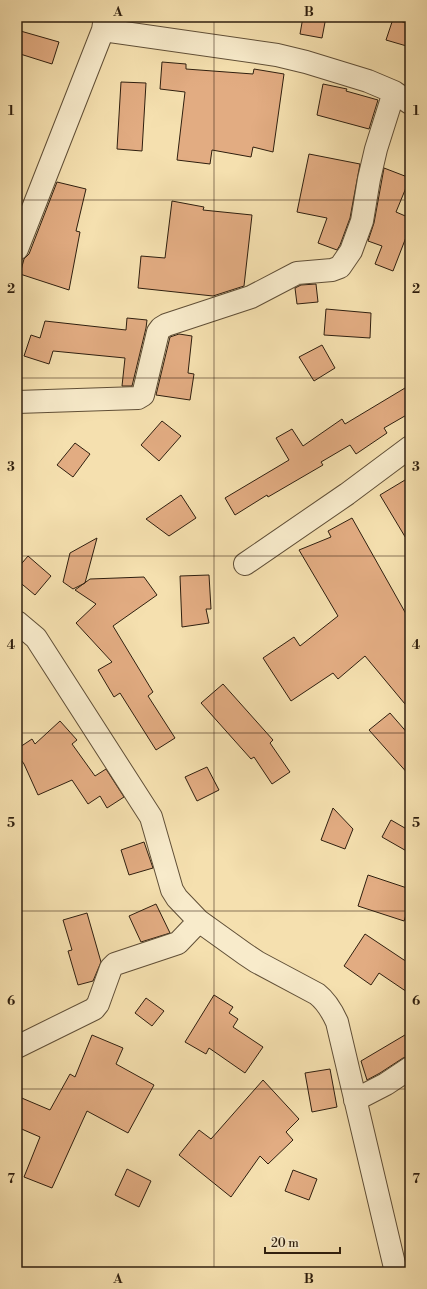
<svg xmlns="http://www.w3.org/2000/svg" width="427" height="1289" font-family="'Libre Bodoni',serif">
<rect width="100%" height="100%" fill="#f5e0af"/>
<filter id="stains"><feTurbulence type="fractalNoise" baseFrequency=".005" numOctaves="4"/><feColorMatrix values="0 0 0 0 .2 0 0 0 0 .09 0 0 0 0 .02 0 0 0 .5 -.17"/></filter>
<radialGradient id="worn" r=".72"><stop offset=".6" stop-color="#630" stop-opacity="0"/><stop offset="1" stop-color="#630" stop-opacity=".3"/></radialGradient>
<path fill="#e2ac82" stroke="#2f1f0f" d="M 303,17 L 326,17 L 322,38 L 300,34 Z
M 393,19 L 410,24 L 410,47 L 386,40 Z
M 17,30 L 59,42 L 52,64 L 17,53 Z
M 162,62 L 186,64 L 186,69 L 253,74 L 254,69 L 284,74 L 273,152 L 253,147 L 251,157 L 212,150 L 210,164 L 177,160 L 185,92 L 160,89 Z
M 121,82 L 146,83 L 142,151 L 117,149 Z
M 323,84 L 347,89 L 346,91 L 378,100 L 369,129 L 317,115 Z
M 309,154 L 360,164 L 350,218 L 340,245 L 337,250 L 318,243 L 327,218 L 297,212 Z
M 384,168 L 410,178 L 396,212 L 410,218 L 410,227 L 393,271 L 375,264 L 382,246 L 368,241 L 374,223 Z
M 57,182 L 86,189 L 76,231 L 80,232 L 69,290 L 20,274 L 24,259 L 29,254 Z
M 172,201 L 204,207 L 203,210 L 252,215 L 244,286 L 213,296 L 138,288 L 141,256 L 165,258 Z
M 316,284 L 318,302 L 297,304 L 295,288 L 301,285 Z
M 326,309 L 371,313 L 370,338 L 324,335 Z
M 127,318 L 147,320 L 146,328 L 132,386 L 122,386 L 125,358 L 53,351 L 49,364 L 24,356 L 31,335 L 40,338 L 45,321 L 126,330 Z
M 179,334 L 192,336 L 188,373 L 194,374 L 190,400 L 156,395 L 170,337 Z
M 322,345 L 335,368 L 314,381 L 299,357 Z
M 410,385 L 410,413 L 384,428 L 387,433 L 356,454 L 350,445 L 321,462 L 323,465 L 268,497 L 267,495 L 235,515 L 225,498 L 289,460 L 276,438 L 292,429 L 303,446 L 342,419 L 345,424 Z
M 162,421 L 181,436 L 159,461 L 141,445 Z
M 75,443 L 90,454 L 73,477 L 57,465 Z
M 410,477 L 410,545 L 380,495 Z
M 181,495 L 196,518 L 169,536 L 146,519 Z
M 352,518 L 410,621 L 410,710 L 365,656 L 338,679 L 333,673 L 291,701 L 263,658 L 294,637 L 300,646 L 338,616 L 299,550 L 331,537 L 328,531 Z
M 97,538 L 85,583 L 73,589 L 63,582 L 70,553 Z
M 28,556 L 51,576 L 35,595 L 17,580 L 17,569 Z
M 209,575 L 211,609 L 206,609 L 209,623 L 182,627 L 180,576 Z
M 144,577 L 157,595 L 113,626 L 153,692 L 148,696 L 175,738 L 156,750 L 120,693 L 114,697 L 98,670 L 112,662 L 76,623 L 96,604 L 75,590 L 90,579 Z
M 223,684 L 273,740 L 270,743 L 290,772 L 272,784 L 254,757 L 251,759 L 201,703 Z
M 390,713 L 410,736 L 410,776 L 369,730 Z
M 60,721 L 77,740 L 72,744 L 95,776 L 106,769 L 124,797 L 107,808 L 100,796 L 88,804 L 72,780 L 38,795 L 24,764 L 17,754 L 17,749 L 32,739 L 35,744 Z
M 207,767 L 219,790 L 197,801 L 185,777 Z
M 333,808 L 353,829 L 345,849 L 321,840 Z
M 391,820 L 410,831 L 410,853 L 382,837 Z
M 144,842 L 153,868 L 129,875 L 121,850 Z
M 368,875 L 410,889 L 410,903 L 404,921 L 358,906 Z
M 156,904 L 170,933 L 141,942 L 129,916 Z
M 87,913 L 101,962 L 93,981 L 78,985 L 68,951 L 72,950 L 63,920 Z
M 365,934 L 410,964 L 410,994 L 379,973 L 371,985 L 344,966 Z
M 214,995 L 233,1007 L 229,1013 L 238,1019 L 233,1027 L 263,1047 L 245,1073 L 209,1048 L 206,1054 L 185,1042 Z
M 146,998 L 164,1011 L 152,1026 L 135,1013 Z
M 410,1032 L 410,1056 L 403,1058 L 380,1073 L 367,1080 L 361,1061 Z
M 92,1035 L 123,1048 L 116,1064 L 154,1085 L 128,1133 L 87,1111 L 52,1188 L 24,1177 L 40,1137 L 17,1127 L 17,1096 L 50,1110 L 70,1074 L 75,1077 Z
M 330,1069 L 337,1107 L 312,1112 L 305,1073 Z
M 263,1080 L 299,1119 L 286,1132 L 293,1140 L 268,1164 L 260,1156 L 231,1197 L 179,1155 L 199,1130 L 211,1139 Z
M 127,1169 L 151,1181 L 139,1207 L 115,1195 Z
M 293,1170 L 317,1179 L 309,1200 L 285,1191 Z"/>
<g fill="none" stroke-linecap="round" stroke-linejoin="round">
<g stroke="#604f37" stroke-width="24">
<path id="minor" d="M 103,30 L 277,55 L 306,62 L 368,81 L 394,92 L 410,103
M 17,249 L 103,30 L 105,17
M 17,402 L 138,398 L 143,395 L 158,332 L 161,328 L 166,325 L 251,297 L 297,273 L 332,270 L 340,267 L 351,251 L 362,221 L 369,179 L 376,149 L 394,92
M 245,564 L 347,494 L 410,447
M 17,622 L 36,638 L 151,817 L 172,890 L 177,898 L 199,921 L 245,954 L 257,962 L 317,994 C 326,1001 332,1011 337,1022 L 396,1272
M 17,1047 L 94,1009 L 98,1004 L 111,968 L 115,964 L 178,943 L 199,921
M 355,1100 L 386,1084 L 410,1068"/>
</g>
<use href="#minor" stroke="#f8ebcb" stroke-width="22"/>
</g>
<path fill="none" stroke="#2f1f0f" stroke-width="1" stroke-opacity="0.55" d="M 214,17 L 214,1272M 17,200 L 410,200M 17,378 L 410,378M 17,556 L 410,556M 17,733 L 410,733M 17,911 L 410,911M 17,1089 L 410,1089"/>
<rect width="427" height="1289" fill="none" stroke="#f5e0af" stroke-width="44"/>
<path d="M265 1247v6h75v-6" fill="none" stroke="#2f1f0f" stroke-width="2"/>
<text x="271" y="1247" font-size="12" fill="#2f1f0f" stroke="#f8ebcb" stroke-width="3" paint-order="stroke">20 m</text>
<rect x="22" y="22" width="383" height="1245" fill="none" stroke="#2f1f0f" stroke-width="1.5"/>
<g font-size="13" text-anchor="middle" font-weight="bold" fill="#2f1f0f">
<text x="118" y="16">A</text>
<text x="309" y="16">B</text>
<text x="11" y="115">1</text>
<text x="416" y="115">1</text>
<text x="11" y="293">2</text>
<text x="416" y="293">2</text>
<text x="11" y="471">3</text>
<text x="416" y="471">3</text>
<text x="11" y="649">4</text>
<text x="416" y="649">4</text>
<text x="11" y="827">5</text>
<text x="416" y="827">5</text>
<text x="11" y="1005">6</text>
<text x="416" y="1005">6</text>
<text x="11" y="1183">7</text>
<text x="416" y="1183">7</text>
<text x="118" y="1283">A</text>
<text x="309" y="1283">B</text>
</g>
<rect width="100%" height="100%" filter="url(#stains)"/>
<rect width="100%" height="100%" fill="url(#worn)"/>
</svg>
